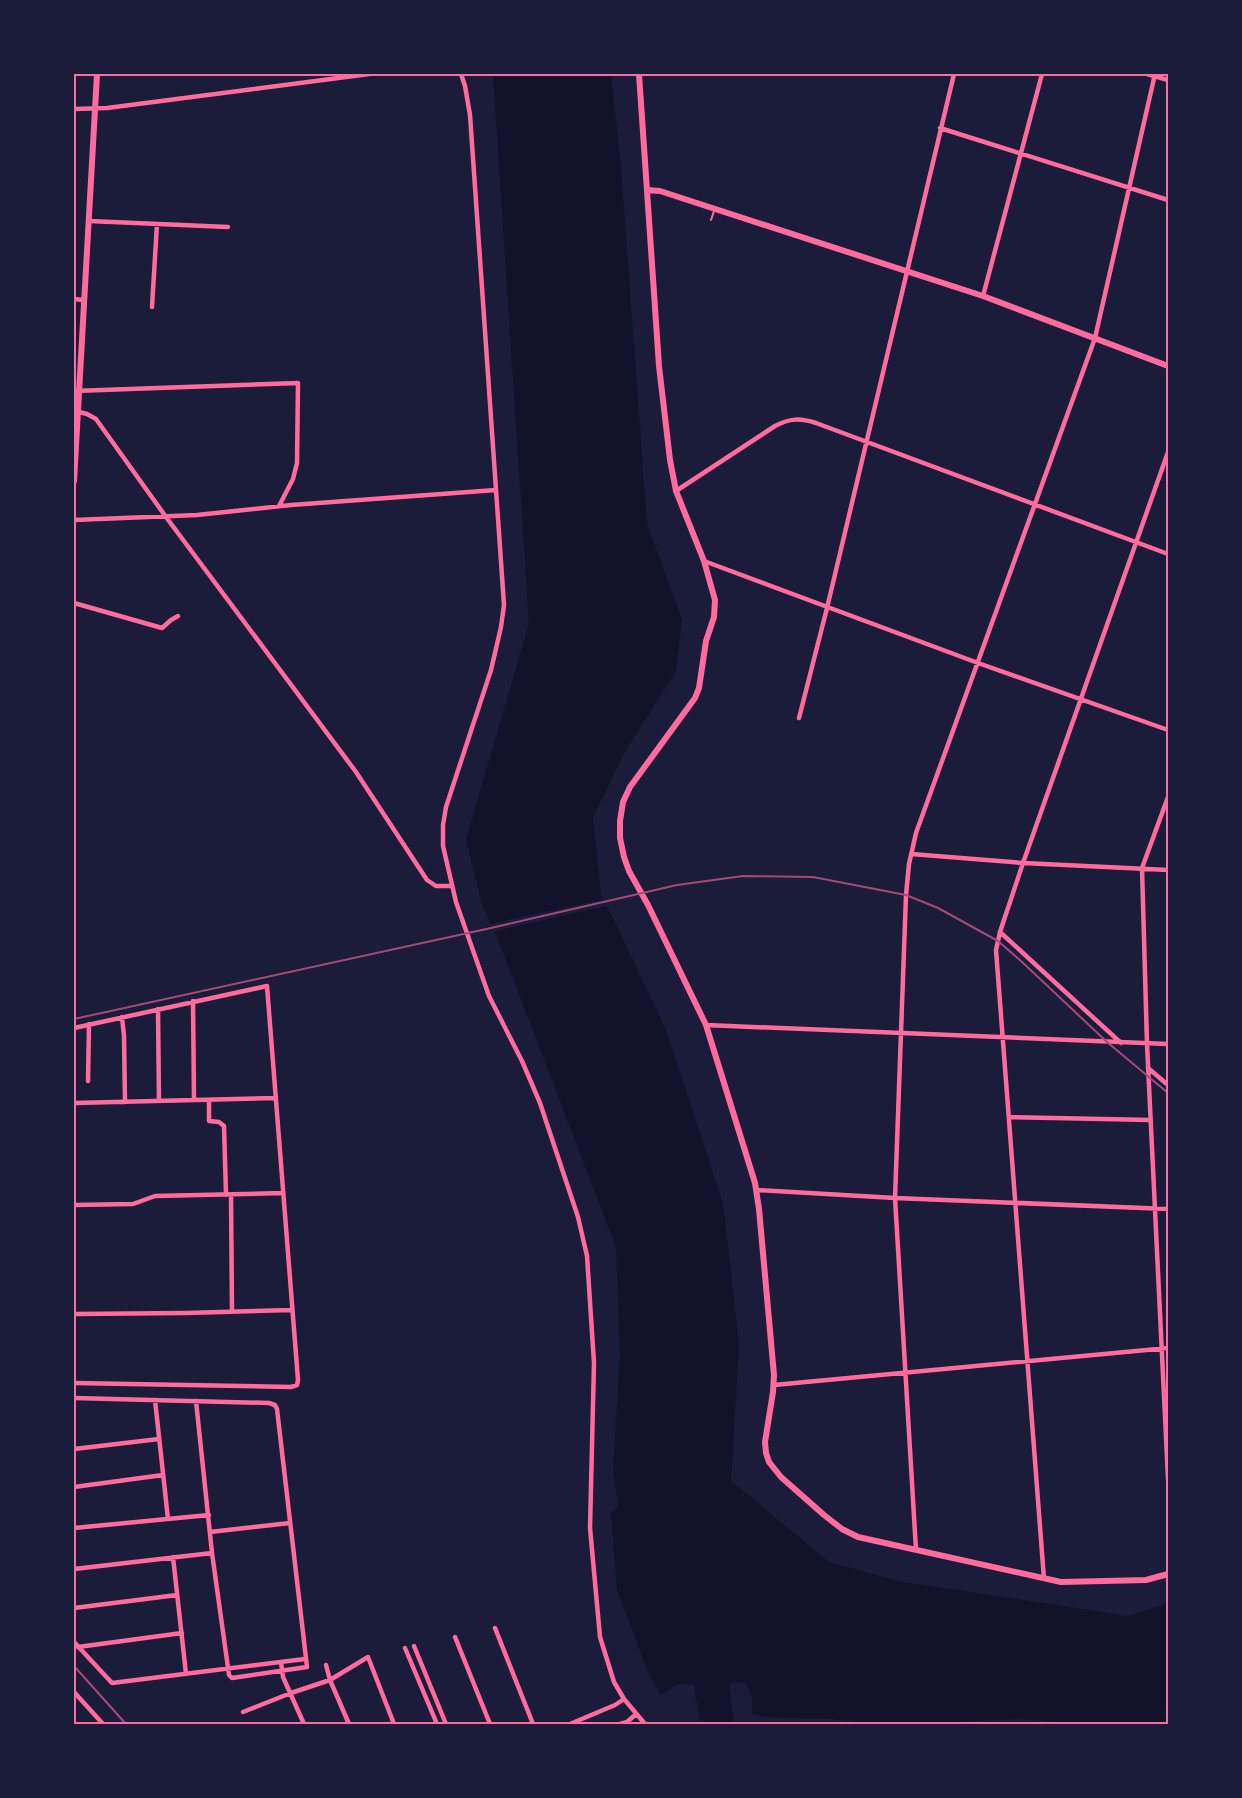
<svg xmlns="http://www.w3.org/2000/svg" width="1242" height="1798" font-family="'Noto Serif',serif">
<rect width="100%" height="100%" fill="#1b1b3a"/>
<path fill="#12122b" d="M 493,74 L 611,74 L 621,168 L 647,524 L 682,619 L 676,671 L 626,750 L 593,817 L 601,896 L 613,918 L 666,1030 L 723,1203 L 739,1345 L 731,1481 L 829,1562 L 898,1581 L 1129,1616 L 1168,1603 L 1168,1724 L 1084,1724 L 1019,1719 L 910,1724 L 880,1724 L 830,1719 L 765,1717 L 752,1714 L 752,1697 L 746,1684 L 739,1682 L 729,1683 L 734,1724 L 709,1724 L 699,1719 L 694,1685 L 678,1684 L 661,1695 L 648,1672 L 617,1590 L 611,1513 L 618,1506 L 613,1470 L 620,1354 L 616,1247 L 504,955 L 482,904 L 466,840 L 529,623 Z"/>
<path fill="#1b1b3a" d="M 606,899 L 610,905 L 493,932 L 490,924 Z"/>
<g fill="none" stroke-linecap="round" stroke-linejoin="round">
<path stroke="#ff6b9d" stroke-width="2" d="M 711,220 L 714,211"/>
<path stroke="#ff6b9d" stroke-width="4.5" d="M 461,74 L 465,86 L 470,115 L 504,605 L 501,627 L 491,670 L 446,807 L 443,825 L 443,846 L 456,902 L 489,996 L 522,1061 L 540,1103 L 578,1217 L 587,1256 L 594,1363 L 590,1528 L 600,1637 L 614,1682 L 624,1699 L 645,1724
M 1147,74 L 1168,80
M 74,109 L 107,108 L 369,74
M 940,128 L 1168,200
M 89,221 L 228,227
M 983,296 L 1042,74
M 74,299 L 83,300
M 152,307 L 157,224
M 74,391 L 298,383 L 297,463 L 293,479 L 279,506
M 79,412 L 87,414 L 96,419 L 166,517 L 356,772 L 427,880 L 436,886 L 452,886
M 676,491 L 775,426 C 790,418 800,418 816,423 L 1168,554
M 74,520 L 197,515 L 291,505 L 496,490
M 704,561 L 978,663 L 1168,730
M 74,603 L 162,628 L 171,620 L 178,616
M 799,718 L 827,608 L 954,74
M 1168,797 L 1142,868 L 1147,1044 L 1168,1479
M 911,854 L 1023,863 L 1168,870
M 1000,932 L 1121,1043
M 193,1001 L 194,1100
M 158,1009 L 159,1101
M 122,1017 L 124,1036 L 125,1102
M 706,1025 L 1168,1044
M 74,1028 L 267,986 L 298,1380 L 297,1385 L 291,1387 L 74,1383
M 1148,1068 L 1168,1085
M 88,1081 L 89,1024
M 209,1100 L 209,1121 L 219,1122 L 224,1126 L 226,1195
M 74,1103 L 275,1098
M 1010,1117 L 1151,1120
M 756,1190 L 895,1198 L 1168,1209
M 231,1195 L 232,1311
M 74,1205 L 133,1204 L 155,1196 L 283,1193
M 74,1314 L 186,1313 L 291,1310
M 774,1385 L 1168,1348
M 74,1398 L 269,1403 L 275,1405 L 277,1409 L 307,1667 L 232,1678 L 229,1675 L 212,1553 L 196,1401
M 155,1400 L 168,1519
M 74,1449 L 159,1439
M 74,1487 L 163,1475
M 74,1528 L 209,1515
M 210,1532 L 290,1523
M 916,1550 L 895,1198 L 906,895 L 909,864 L 916,833 L 1095,338 L 1155,74
M 173,1557 L 186,1674
M 74,1569 L 212,1553
M 1044,1579 L 996,950 L 1000,932 L 1023,863 L 1168,452
M 74,1608 L 177,1595
M 495,1628 L 533,1724
M 455,1637 L 490,1724
M 74,1642 L 112,1683 L 305,1659
M 414,1646 L 446,1724
M 78,1647 L 182,1633
M 405,1648 L 437,1724
M 281,1662 L 283,1677 L 304,1724
M 326,1665 L 330,1680 L 349,1724
M 74,1692 L 103,1724
M 243,1712 L 291,1693 L 330,1680 L 368,1657 L 394,1724
M 570,1724 L 615,1705 L 624,1699
M 620,1724 L 627,1722 L 635,1715"/>
<path stroke="#ff6b9d" stroke-width="6" d="M 639,74 L 659,366 L 670,460 L 676,491 L 704,561 L 715,600 L 714,617 L 706,641 L 699,688 L 695,698 L 630,787 L 623,802 L 620,821 L 620,838 L 624,857 L 629,871 L 648,905 L 706,1025 L 755,1183 L 759,1209 L 774,1375 L 773,1392 L 765,1442 L 766,1453 L 769,1462 L 781,1477 L 824,1515 L 842,1529 L 858,1537 L 1061,1582 L 1146,1580 L 1168,1574
M 647,190 L 660,191 L 983,296 L 1168,366
M 74,481 L 97,74"/>
<path stroke="#a44b75" stroke-width="2" d="M 74,1019 L 491,928 L 677,885 L 743,876 L 813,877 L 906,895 L 938,908 L 998,941 L 1021,961 L 1107,1042 L 1168,1093
M 74,1666 L 126,1724"/>
</g>
<rect width="1242" height="1798" fill="none" stroke="#1b1b3a" stroke-width="150"/>
<rect x="75" y="75" width="1092" height="1648" fill="none" stroke="#ff6b9d" stroke-width="2"/>
</svg>
